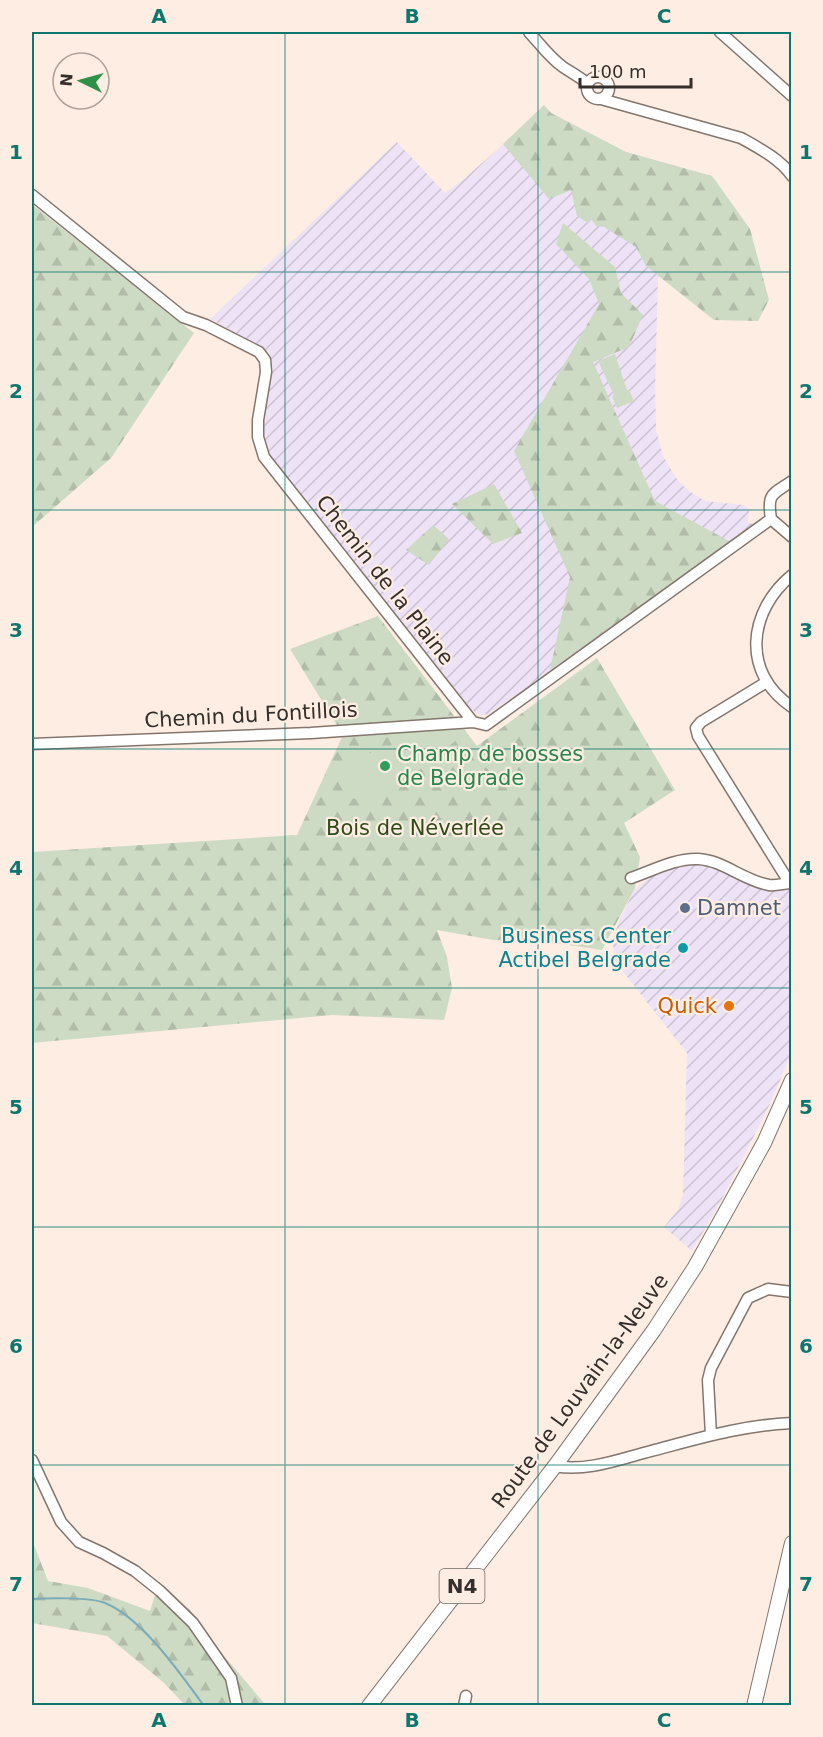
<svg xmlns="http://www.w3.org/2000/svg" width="823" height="1737" font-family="'DejaVu Sans',sans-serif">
<defs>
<pattern id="industrial-furrows" width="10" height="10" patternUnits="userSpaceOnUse" patternTransform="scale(1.5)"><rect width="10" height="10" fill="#ede2f6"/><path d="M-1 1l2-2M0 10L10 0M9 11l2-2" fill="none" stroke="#ccc2d3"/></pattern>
<pattern id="forest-firs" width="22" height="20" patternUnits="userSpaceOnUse" patternTransform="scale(1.5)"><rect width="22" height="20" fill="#cddbc4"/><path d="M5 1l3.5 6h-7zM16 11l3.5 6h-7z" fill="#b1bca9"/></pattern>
</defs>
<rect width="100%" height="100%" fill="#fdede3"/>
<path fill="url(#industrial-furrows)" d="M 544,105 L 551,113 L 626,152 L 712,176 L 750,229 L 658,278 L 655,387 L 656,430 L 663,456 L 678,481 L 689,491 L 705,501 L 743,505 L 749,509 L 748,523 L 757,524 L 489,714 L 480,715 L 472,710 L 260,445 L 270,353 L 210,319 L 397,142 L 445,193 L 464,179 L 525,125 Z
M 686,864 L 713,866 L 776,890 L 791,889 L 791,1054 L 769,1106 L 721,1201 L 692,1251 L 664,1227 L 678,1210 L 683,1195 L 687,1053 L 614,960 L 613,942 L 618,923 L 634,890 L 649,878 L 671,867 Z"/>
<path fill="url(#forest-firs)" d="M 544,105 L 551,113 L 626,152 L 712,176 L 750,229 L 769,300 L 758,321 L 714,320 L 646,266 L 636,247 L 604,227 L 596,226 L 591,219 L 588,223 L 577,216 L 571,190 L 549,199 L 503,144 Z
M 34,206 L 194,333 L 111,458 L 32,527 L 32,207 Z
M 563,223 L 615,267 L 621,293 L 643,315 L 629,347 L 593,362 L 655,501 L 731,542 L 550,670 L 570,577 L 514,451 L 599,304 L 589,279 L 556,244 Z
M 494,484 L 522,533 L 493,544 L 452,504 Z
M 433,525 L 449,539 L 429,565 L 406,550 Z
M 378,616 L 477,746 L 597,658 L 675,790 L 624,823 L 640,857 L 635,888 L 602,950 L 549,942 L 493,940 L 437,930 L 447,957 L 452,988 L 444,1020 L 332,1015 L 32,1043 L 32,852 L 297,835 L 343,735 L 290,649 Z
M 32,1540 L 48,1581 L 88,1588 L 150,1611 L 159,1582 L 189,1609 L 220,1651 L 264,1703 L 261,1706 L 185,1705 L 163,1682 L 107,1636 L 32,1623 Z"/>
<path fill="#cddbc4" d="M 615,354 L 627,390 L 629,390 L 634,401 L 617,408 L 612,396 L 614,395 L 598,361 Z
M 456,729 L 458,739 C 436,756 378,810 349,797 C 344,782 341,775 349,761 L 407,739 Z"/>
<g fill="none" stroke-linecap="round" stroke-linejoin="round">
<path stroke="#7babb8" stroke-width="2" d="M 32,1572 L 32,1574
M 32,1599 C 48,1598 91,1597 105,1603 C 142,1618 180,1673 204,1706"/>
<g stroke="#84766d" stroke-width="13">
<path id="minor" d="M 529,32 C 540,44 550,58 563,67 C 572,73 580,77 588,84
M 720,32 L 792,96
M587 88a11 11 0 1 1 22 0a11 11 0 1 1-22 0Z
M 601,99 L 741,138 C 759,148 780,159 792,176
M 32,195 L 183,317 L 206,325 L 259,352 L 265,360 L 266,372 L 258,420 L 258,437 L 264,457 L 473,722
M 771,519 C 767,493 772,495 792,481
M 771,519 L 792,537
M 792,575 C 748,611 741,673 792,707
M 765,683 L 701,722 L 696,728 L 698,736 L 789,882
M 32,744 L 311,733 L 473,722 L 486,725 L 771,519
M 631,878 C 652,871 675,858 698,859 C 723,860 744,881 769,885 C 777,886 784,883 792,883
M 711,1435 L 708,1380 L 711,1368 L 748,1298 L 768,1289 L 792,1292
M 32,1460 L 61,1522 L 79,1542 L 103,1553 L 135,1571 L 160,1591 L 193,1623 L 231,1678 L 237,1706
M 555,1466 C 587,1472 620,1459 651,1451 C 697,1439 743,1425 792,1423
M 464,1706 L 466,1696"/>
</g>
<g stroke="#84766d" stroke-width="16">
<path id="major" d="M 369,1706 L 555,1466 L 654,1330 L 695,1267 L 764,1143 L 792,1080
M 754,1706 L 792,1543"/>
</g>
<use href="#minor" stroke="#fff" stroke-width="10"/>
<use href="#major" stroke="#fff" stroke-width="14"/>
</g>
<path fill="none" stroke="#0f766e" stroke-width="1.5" stroke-opacity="0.55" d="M 285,32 L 285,1706M 538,32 L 538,1706M 32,272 L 792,272M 32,510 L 792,510M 32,749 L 792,749M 32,988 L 792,988M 32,1227 L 792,1227M 32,1465 L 792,1465"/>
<circle fill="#2e9e5b" stroke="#fdede3" stroke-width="2" cx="385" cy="766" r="6"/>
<circle fill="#5c6f8a" stroke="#fdede3" stroke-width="2" cx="685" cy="908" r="6"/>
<circle fill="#0f9aa8" stroke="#fdede3" stroke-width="2" cx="683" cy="948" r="6"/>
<circle fill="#e8710a" stroke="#fdede3" stroke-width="2" cx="729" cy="1006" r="6"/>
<g text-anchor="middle" stroke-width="4.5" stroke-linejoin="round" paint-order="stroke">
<rect fill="#fdede3" stroke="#716862" stroke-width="1.5" x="439.5" y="1569" width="45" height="34" rx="4.5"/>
<g font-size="20" font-weight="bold" fill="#352f2b">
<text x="462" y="1593">N4</text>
</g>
<g font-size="21" fill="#352f2b" stroke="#fdede3">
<text transform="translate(385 580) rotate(52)" y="7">Chemin de la Plaine</text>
<text transform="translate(251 715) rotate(-3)" y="7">Chemin du Fontillois</text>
<text transform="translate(580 1391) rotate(-54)" y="7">Route de Louvain-la-Neuve</text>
</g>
<g font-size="21" fill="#27864d" stroke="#fdede3" text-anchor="start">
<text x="397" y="761">Champ de bosses<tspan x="397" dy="24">de Belgrade</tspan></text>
</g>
<g font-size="21" fill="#304b18" stroke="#fdede3">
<text x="415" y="835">Bois de Néverlée</text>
</g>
<g font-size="21" fill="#4e5e75" stroke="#fdede3" text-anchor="start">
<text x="697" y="915">Damnet</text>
</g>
<g font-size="21" fill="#0d838f" stroke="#fdede3" text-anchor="end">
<text x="671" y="943">Business Center<tspan x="671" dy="24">Actibel Belgrade</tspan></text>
</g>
<g font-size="21" fill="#c56008" stroke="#fdede3" text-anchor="end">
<text x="717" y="1013">Quick</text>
</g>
</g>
<rect width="823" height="1737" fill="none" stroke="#fdede3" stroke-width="66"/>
<g transform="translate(81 81) rotate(275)"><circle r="28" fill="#fdede3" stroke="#ada199" stroke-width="1.5"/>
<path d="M0-4.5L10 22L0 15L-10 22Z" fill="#2d9248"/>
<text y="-9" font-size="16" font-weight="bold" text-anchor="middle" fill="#352f2b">N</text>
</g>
<path d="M580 78v9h111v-9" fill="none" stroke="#352f2b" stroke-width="3"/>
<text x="589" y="78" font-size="18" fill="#352f2b" stroke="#fdede3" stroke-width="4.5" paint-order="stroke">100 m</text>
<rect x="33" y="33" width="757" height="1671" fill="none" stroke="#0f766e" stroke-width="2"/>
<g font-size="20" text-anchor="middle" font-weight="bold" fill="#0f766e">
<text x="159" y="23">A</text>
<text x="412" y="23">B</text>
<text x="664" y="23">C</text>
<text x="16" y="159">1</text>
<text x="806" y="159">1</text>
<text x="16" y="398">2</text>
<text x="806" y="398">2</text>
<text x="16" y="637">3</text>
<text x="806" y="637">3</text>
<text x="16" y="875">4</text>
<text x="806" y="875">4</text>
<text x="16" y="1114">5</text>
<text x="806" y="1114">5</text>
<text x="16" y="1353">6</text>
<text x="806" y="1353">6</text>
<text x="16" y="1591">7</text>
<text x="806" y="1591">7</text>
<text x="159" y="1727">A</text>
<text x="412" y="1727">B</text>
<text x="664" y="1727">C</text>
</g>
</svg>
